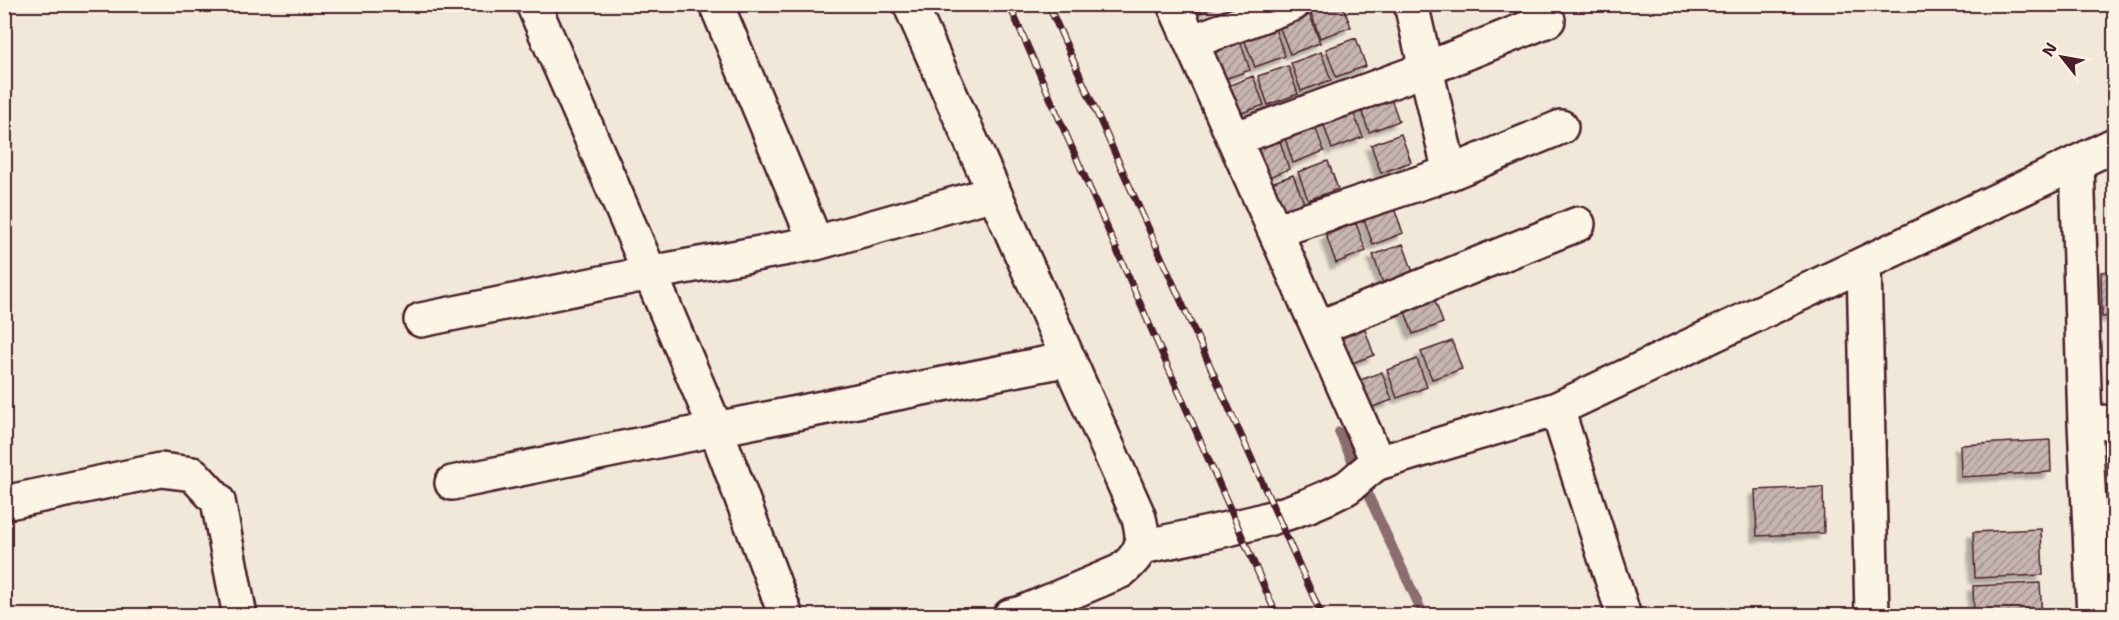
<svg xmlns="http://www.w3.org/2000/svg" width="2119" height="620" font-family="'Shantell Sans',sans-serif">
<defs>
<pattern id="building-hatch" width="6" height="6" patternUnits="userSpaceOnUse" patternTransform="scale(1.5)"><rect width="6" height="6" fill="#c7b6af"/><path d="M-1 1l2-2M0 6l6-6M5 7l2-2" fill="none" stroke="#a4938f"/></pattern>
<filter id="shadow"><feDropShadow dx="-5.5" dy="5.5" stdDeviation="1.5" flood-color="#0004"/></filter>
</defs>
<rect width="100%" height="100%" fill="#f1e8da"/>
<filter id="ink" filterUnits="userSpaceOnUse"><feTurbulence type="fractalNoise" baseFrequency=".0167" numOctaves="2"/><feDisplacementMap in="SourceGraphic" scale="12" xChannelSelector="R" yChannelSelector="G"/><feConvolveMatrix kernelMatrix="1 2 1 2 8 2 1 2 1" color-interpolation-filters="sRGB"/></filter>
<g filter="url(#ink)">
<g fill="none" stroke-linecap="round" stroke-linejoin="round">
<path stroke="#8b6d6f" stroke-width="10" d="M 1339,432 L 1424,616"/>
</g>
<path fill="url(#building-hatch)" stroke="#4a1f2b" stroke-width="1.5" filter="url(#shadow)" d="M 1185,4 L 1219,4 L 1220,5 L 1189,17 Z
M 1326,4 L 1342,4 L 1351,27 L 1320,38 L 1310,10 Z
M 1310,15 L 1320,43 L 1290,54 L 1279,26 Z
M 1275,29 L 1285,56 L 1255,67 L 1244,39 Z
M 1356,38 L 1366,66 L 1336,77 L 1326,49 Z
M 1240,41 L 1250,70 L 1219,81 L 1210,53 Z
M 1321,52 L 1331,80 L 1301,91 L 1291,63 Z
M 1288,66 L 1298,94 L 1268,105 L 1258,76 Z
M 1253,76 L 1264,105 L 1233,116 L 1223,88 Z
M 1389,93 L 1399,121 L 1369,132 L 1359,104 Z
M 1352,109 L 1363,137 L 1332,149 L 1322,120 Z
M 1314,123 L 1324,151 L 1293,163 L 1284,135 Z
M 1401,134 L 1411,162 L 1381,173 L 1371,145 Z
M 1280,141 L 1289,169 L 1259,181 L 1249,152 Z
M 1328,161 L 1338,189 L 1308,200 L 1298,172 Z
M 1293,175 L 1304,203 L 1273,214 L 1263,186 Z
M 1393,205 L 1403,233 L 1373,245 L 1363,216 Z
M 1356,223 L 1366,251 L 1336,263 L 1326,235 Z
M 1403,244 L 1413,272 L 1383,283 L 1373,255 Z
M 2114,271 L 2114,316 L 2102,317 L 2101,272 Z
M 1433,295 L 1443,323 L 1413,334 L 1403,306 Z
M 1364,327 L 1374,355 L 1344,366 L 1334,338 Z
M 1452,341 L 1462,369 L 1432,379 L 1421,352 Z
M 1417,359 L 1427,387 L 1397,398 L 1387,370 Z
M 1382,372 L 1392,400 L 1362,411 L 1352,383 Z
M 2050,440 L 2051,472 L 1961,477 L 1960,445 Z
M 1823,487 L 1824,533 L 1757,536 L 1755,490 Z
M 2041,529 L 2043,575 L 1975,578 L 1973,532 Z
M 2040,583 L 2042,616 L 1974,616 L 1973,586 Z"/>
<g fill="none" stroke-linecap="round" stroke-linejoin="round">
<g stroke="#4a1f2b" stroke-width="38">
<path id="street" d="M 533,4 L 650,273 L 716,429 L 786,616
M 716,4 L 816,243
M 910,4 L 1138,515 C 1146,542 1143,553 1121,571 L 1022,613 L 1010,616
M 1174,4 L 1378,463
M 1411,4 L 1450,173
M 1191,42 L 1293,4
M 1234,139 L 1426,69 L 1548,20
M 2077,163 L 2085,423 L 2094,616
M 1275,231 L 1450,173 L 1561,127
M 1864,264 L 1872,616
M 421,320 L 650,273 L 816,243 L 994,193
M 1318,328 L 1578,224
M 1557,409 L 1624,616
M 2085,423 L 2114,422
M 452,483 L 716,429 L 1069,359
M 4,503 L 161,470 L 193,474 L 218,501 L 240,616
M 1142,547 C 1211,532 1283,522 1346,488 C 1357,481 1366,469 1378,463 L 1557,409 L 2114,145"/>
</g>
<use href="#street" stroke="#fcf5e5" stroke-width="33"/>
<g stroke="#4a1f2b" stroke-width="7">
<path id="rail" d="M 1009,4 L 1277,616
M 1048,4 L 1322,616"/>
</g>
<use href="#rail" stroke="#fcf5e5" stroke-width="4.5" stroke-dasharray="14" stroke-linecap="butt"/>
</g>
</g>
<rect width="2119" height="620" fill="none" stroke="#fcf5e5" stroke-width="24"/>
<rect x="12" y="12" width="2095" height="596" fill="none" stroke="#4a1f2b" stroke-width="2" filter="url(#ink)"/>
<g transform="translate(2062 57) rotate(301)" stroke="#fcf5e5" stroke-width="4.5" paint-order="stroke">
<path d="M0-4.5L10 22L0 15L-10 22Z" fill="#4a1f2b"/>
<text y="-9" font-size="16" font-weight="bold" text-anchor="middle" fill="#4a1f2b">N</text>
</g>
</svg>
